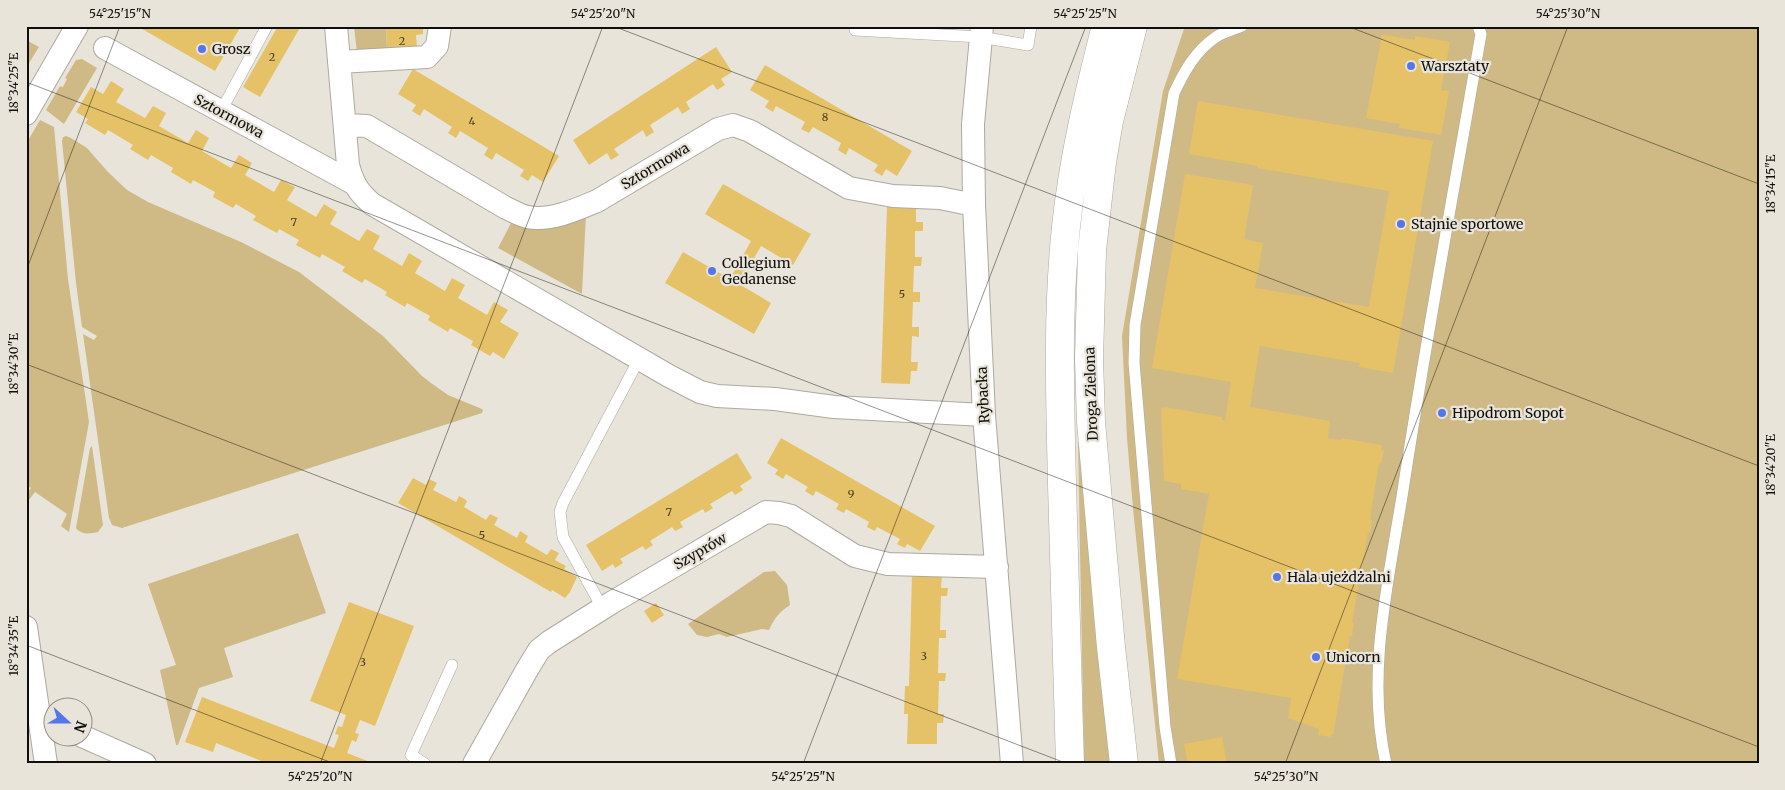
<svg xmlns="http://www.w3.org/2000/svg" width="1785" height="790" font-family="Merriweather,serif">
<rect width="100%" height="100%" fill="#e8e4da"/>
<path fill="#cfba85" d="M 354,26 L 386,26 L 387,50 L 357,53 Z
M 1185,26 L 1759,26 L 1759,764 L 1159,764 L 1133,508 L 1127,438 L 1122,336 L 1163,91 Z
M 26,40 L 39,47 L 26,68 Z
M 82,59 L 97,68 L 64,124 L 46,110 L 60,86 L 63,87 L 67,79 L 65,78 L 76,60 Z
M 40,120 L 54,127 L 68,279 L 89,422 L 69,532 L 61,526 L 67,514 L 35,492 L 26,504 L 26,495 L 31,488 L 26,485 L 26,144 Z
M 66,136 L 71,138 L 87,148 L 108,172 L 127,190 L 148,202 L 241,242 L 299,272 L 383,336 L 422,376 L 431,383 L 448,395 L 482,409 L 483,410 L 482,413 L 122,528 L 112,525 L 109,518 L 83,334 L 94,340 L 97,336 L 82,327 L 76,283 L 62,141 L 63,137 Z
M 586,214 L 582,294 L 498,248 L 511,223 L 543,227 Z
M 1078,442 L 1081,442 L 1112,764 L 1084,764 Z
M 92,446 L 103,525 L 98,532 C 90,534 81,535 76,528 L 90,448 Z
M 298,533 L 326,613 L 224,648 L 233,677 L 199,688 L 178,745 L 176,745 L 160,670 L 176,665 L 148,584 Z
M 775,571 L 787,585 L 790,605 C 779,612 774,619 769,630 L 762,629 L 727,637 L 719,634 L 707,637 L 697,635 L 688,624 L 764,572 Z"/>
<path fill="#e5c267" d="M 137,26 L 241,26 L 215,71 Z
M 278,26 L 301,26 L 260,97 L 243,87 Z
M 386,26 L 423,26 L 423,34 L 416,35 L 417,47 L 387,50 Z
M 1382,35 L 1415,40 L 1415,36 L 1450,42 L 1441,90 L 1449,91 L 1441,135 L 1399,128 L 1400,124 L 1366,118 Z
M 716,47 L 732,72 L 721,79 L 725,85 L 717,90 L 713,84 L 686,102 L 690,109 L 682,114 L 678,107 L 650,125 L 654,132 L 651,134 L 646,137 L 643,130 L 614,149 L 619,155 L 611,160 L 607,153 L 589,165 L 573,140 Z
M 765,65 L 912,151 L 897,176 L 886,169 L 882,176 L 874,171 L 878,165 L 849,148 L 846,155 L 838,150 L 841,143 L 813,127 L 809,133 L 801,129 L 805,122 L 776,106 L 773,112 L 765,107 L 769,101 L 750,90 Z
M 413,69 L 559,156 L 543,182 L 532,175 L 528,181 L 520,176 L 524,170 L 496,153 L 492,160 L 484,155 L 488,148 L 460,131 L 456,138 L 448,133 L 452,127 L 424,109 L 420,116 L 412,111 L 416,105 L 398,94 Z
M 111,81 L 124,89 L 116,102 L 145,118 L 153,106 L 166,113 L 159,126 L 188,143 L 196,130 L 209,138 L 202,151 L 231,168 L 239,155 L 252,163 L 245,175 L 274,192 L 281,180 L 295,187 L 287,200 L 316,217 L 324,204 L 337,212 L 330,224 L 359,241 L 367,229 L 380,236 L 373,249 L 402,266 L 409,253 L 422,261 L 415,273 L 445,291 L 452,278 L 465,285 L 458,298 L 487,315 L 494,302 L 508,310 L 500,322 L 519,333 L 504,359 L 493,352 L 490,356 L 471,345 L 473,341 L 450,328 L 448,332 L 428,320 L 430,316 L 407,303 L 405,307 L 385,295 L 387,292 L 365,279 L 362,283 L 342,271 L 345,267 L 322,254 L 320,258 L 296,245 L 299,240 L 279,229 L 277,233 L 253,220 L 256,216 L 236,204 L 233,208 L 213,197 L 215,192 L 193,180 L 191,184 L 171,172 L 173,168 L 151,155 L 148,160 L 130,149 L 133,145 L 108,130 L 105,135 L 85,123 L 88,119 L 76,112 L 91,87 L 103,94 Z
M 1198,101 L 1433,141 L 1393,373 L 1359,367 L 1360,363 L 1260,346 L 1250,407 L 1330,421 L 1328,438 L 1341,440 L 1341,438 L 1382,445 L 1381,450 L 1384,451 L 1381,464 L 1379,463 L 1370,519 L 1372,520 L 1370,533 L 1368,532 L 1352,622 L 1354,623 L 1352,636 L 1350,636 L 1333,735 L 1331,734 L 1331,737 L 1318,735 L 1319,729 L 1288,718 L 1291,698 L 1177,679 L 1209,494 L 1181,489 L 1181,484 L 1164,481 L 1161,409 L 1165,407 L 1222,417 L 1222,420 L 1225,421 L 1231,382 L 1152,368 L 1185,174 L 1253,185 L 1244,239 L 1263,243 L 1255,288 L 1369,307 L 1389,191 L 1258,168 L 1257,166 L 1189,154 Z
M 723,184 L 811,234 L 793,265 L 761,246 L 739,284 L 771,303 L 754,334 L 665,283 L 683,252 L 730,279 L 751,241 L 705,214 Z
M 887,206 L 916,207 L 916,222 L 923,222 L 923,231 L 915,231 L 915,257 L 922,257 L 921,266 L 914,266 L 913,292 L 920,292 L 920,302 L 913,302 L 912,327 L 919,327 L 919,337 L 912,336 L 911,362 L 918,362 L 917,371 L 911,371 L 910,384 L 881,383 Z
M 781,438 L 935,526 L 920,551 L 907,544 L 905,548 L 897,544 L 900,539 L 877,527 L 875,531 L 867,527 L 869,522 L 846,509 L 844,513 L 836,509 L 839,504 L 816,491 L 813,496 L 805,491 L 808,487 L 786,474 L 783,479 L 775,474 L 778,470 L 767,463 Z
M 737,453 L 752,478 L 740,486 L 743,490 L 735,495 L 732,491 L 710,504 L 713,508 L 705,513 L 703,509 L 680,522 L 683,527 L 675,531 L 672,527 L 650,541 L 653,545 L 645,550 L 643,546 L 620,559 L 623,563 L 615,568 L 613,564 L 602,571 L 586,545 Z
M 413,478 L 426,485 L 429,479 L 437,483 L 433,490 L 456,502 L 459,496 L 463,498 L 467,501 L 464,507 L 486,520 L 490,514 L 498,518 L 494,525 L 517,538 L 520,531 L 528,536 L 525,542 L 547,555 L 551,549 L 559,553 L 555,560 L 566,566 L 564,569 L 577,577 L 570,592 L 565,598 L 552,590 L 551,592 L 398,503 Z
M 912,574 L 942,575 L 941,588 L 948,588 L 947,596 L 941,596 L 940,630 L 946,630 L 946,638 L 939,638 L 938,673 L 946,673 L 945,681 L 939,681 L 938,714 L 944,714 L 943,723 L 937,723 L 937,744 L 907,744 L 908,714 L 904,714 L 905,686 L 909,686 Z
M 349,602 L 414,626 L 375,726 L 360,720 L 355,733 L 359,734 L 356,742 L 352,740 L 347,753 L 375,764 L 269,764 L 216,743 L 213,752 L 185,742 L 202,697 L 334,748 L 339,735 L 335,734 L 338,726 L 342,727 L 346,715 L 310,701 Z
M 656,603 L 664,615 L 652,623 L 644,611 Z
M 1222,737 L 1227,764 L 1188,764 L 1184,744 Z"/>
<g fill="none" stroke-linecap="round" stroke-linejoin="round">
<g stroke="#ada9a0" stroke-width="12">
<path id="lane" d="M 855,30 L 980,37 L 1028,45 L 1031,26
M 221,111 L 267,26
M 603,609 L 563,537 L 560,512 L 563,503 L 639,359
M 425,764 L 411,755 L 452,665
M 1171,764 L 1165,727 L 1134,363 L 1135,325 L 1174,93 C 1184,72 1195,51 1216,37 C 1224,32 1233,30 1242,26
M 1386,764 C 1365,672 1390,575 1404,484 C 1427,333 1455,184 1481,34 L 1478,26"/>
</g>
<g stroke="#ada9a0" stroke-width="24">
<path id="street" d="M 336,26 L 348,165 C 353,183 357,191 372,204 L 669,376 L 700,392 L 717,396 L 775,399 L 834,407 L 984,415
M 982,26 L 973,124 L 974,205 L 984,415 L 1012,764
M 105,48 L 353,183
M 339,62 L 427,57 L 437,46 L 440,26
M 26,114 L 77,26
M 345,125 L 367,126 L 506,208 C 513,211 521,216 528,217 C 549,222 578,209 597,201 L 718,129 L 733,125 L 750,131 L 849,188 L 893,196 L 940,198 L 974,205
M 26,627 L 46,764
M 82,736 L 145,764
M 474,764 L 528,668 L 539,650 L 549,642 L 611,603 L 766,512 L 779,513 L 791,516 L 855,556 L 888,564 L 997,567"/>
</g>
<g stroke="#ada9a0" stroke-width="29">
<path id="secondary" d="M 1070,764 C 1068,670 1065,577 1062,484 C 1060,398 1057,312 1066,227 C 1073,159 1089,92 1106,26
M 1124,764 L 1111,647 L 1091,422 L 1089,359 L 1092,250 L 1102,162 L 1109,121 L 1133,26"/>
</g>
<use href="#lane" stroke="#fff" stroke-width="11"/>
<use href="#street" stroke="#fff" stroke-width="22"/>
<use href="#secondary" stroke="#fff" stroke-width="28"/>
</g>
<path fill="none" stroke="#100f0c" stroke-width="1" stroke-opacity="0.45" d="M 613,26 L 1759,466M 1347,26 L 1759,184M 26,82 L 1759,747M 26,271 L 120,26M 26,364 L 1068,764M 26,645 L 335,764M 320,764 L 603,26M 803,764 L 1086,26M 1285,764 L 1568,26"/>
<g fill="#5575ea" stroke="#e8e4da" stroke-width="2">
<circle cx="202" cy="49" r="5"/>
<circle cx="1411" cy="66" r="5"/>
<circle cx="1401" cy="224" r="5"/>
<circle cx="712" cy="271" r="5"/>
<circle cx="1442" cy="413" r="5"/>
<circle cx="1277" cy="577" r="5"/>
<circle cx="1316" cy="657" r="5"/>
</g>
<g text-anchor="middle" stroke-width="4.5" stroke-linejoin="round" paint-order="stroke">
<g font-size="11" fill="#453c23">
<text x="402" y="45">2</text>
<text x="272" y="61">2</text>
<text x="825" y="121">8</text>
<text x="472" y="125">4</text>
<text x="294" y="226">7</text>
<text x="902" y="298">5</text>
<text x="851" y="498">9</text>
<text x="669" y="516">7</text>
<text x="482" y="539">5</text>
<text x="924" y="660">3</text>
<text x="363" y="666">3</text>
</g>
<g font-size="14" fill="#100f0c" stroke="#e8e4da" text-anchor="start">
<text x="212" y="54">Grosz</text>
<text x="1421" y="71">Warsztaty</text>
<text x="1411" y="229">Stajnie sportowe</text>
<text x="722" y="268">Collegium<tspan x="722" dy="16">Gedanense</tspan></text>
<text x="1452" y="418">Hipodrom Sopot</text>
<text x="1287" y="582">Hala ujeżdżalni</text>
<text x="1326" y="662">Unicorn</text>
</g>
<g font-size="14" fill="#100f0c" stroke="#e8e4da">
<text transform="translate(229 116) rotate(28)" y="5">Sztormowa</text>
<text transform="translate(655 166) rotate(-31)" y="5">Sztormowa</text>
<text transform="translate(1091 394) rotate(-92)" y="5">Droga Zielona</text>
<text transform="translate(983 395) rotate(-93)" y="5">Rybacka</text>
<text transform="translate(700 551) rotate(-30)" y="5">Szyprów</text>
</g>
</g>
<rect width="1785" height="790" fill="none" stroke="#e8e4da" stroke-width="55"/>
<g transform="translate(68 722) rotate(111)"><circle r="24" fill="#e8e4da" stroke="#928f88"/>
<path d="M0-4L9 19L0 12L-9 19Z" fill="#5575ea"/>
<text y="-8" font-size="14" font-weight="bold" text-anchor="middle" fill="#100f0c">N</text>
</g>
<rect x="28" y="28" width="1730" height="734" fill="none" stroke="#100f0c" stroke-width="2"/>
<g font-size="12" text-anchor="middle" fill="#100f0c">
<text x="120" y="18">54°25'15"N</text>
<text x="603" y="18">54°25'20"N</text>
<text x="1085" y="18">54°25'25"N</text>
<text x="1568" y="18">54°25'30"N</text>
<text transform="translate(14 83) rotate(-90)" y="4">18°34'25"E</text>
<text transform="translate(1771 184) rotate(-90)" y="4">18°34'15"E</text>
<text transform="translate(14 364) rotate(-90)" y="4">18°34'30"E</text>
<text transform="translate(1771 465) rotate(-90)" y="4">18°34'20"E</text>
<text transform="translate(14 646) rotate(-90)" y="4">18°34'35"E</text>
<text x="320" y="781">54°25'20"N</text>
<text x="803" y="781">54°25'25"N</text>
<text x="1286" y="781">54°25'30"N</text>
</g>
</svg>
